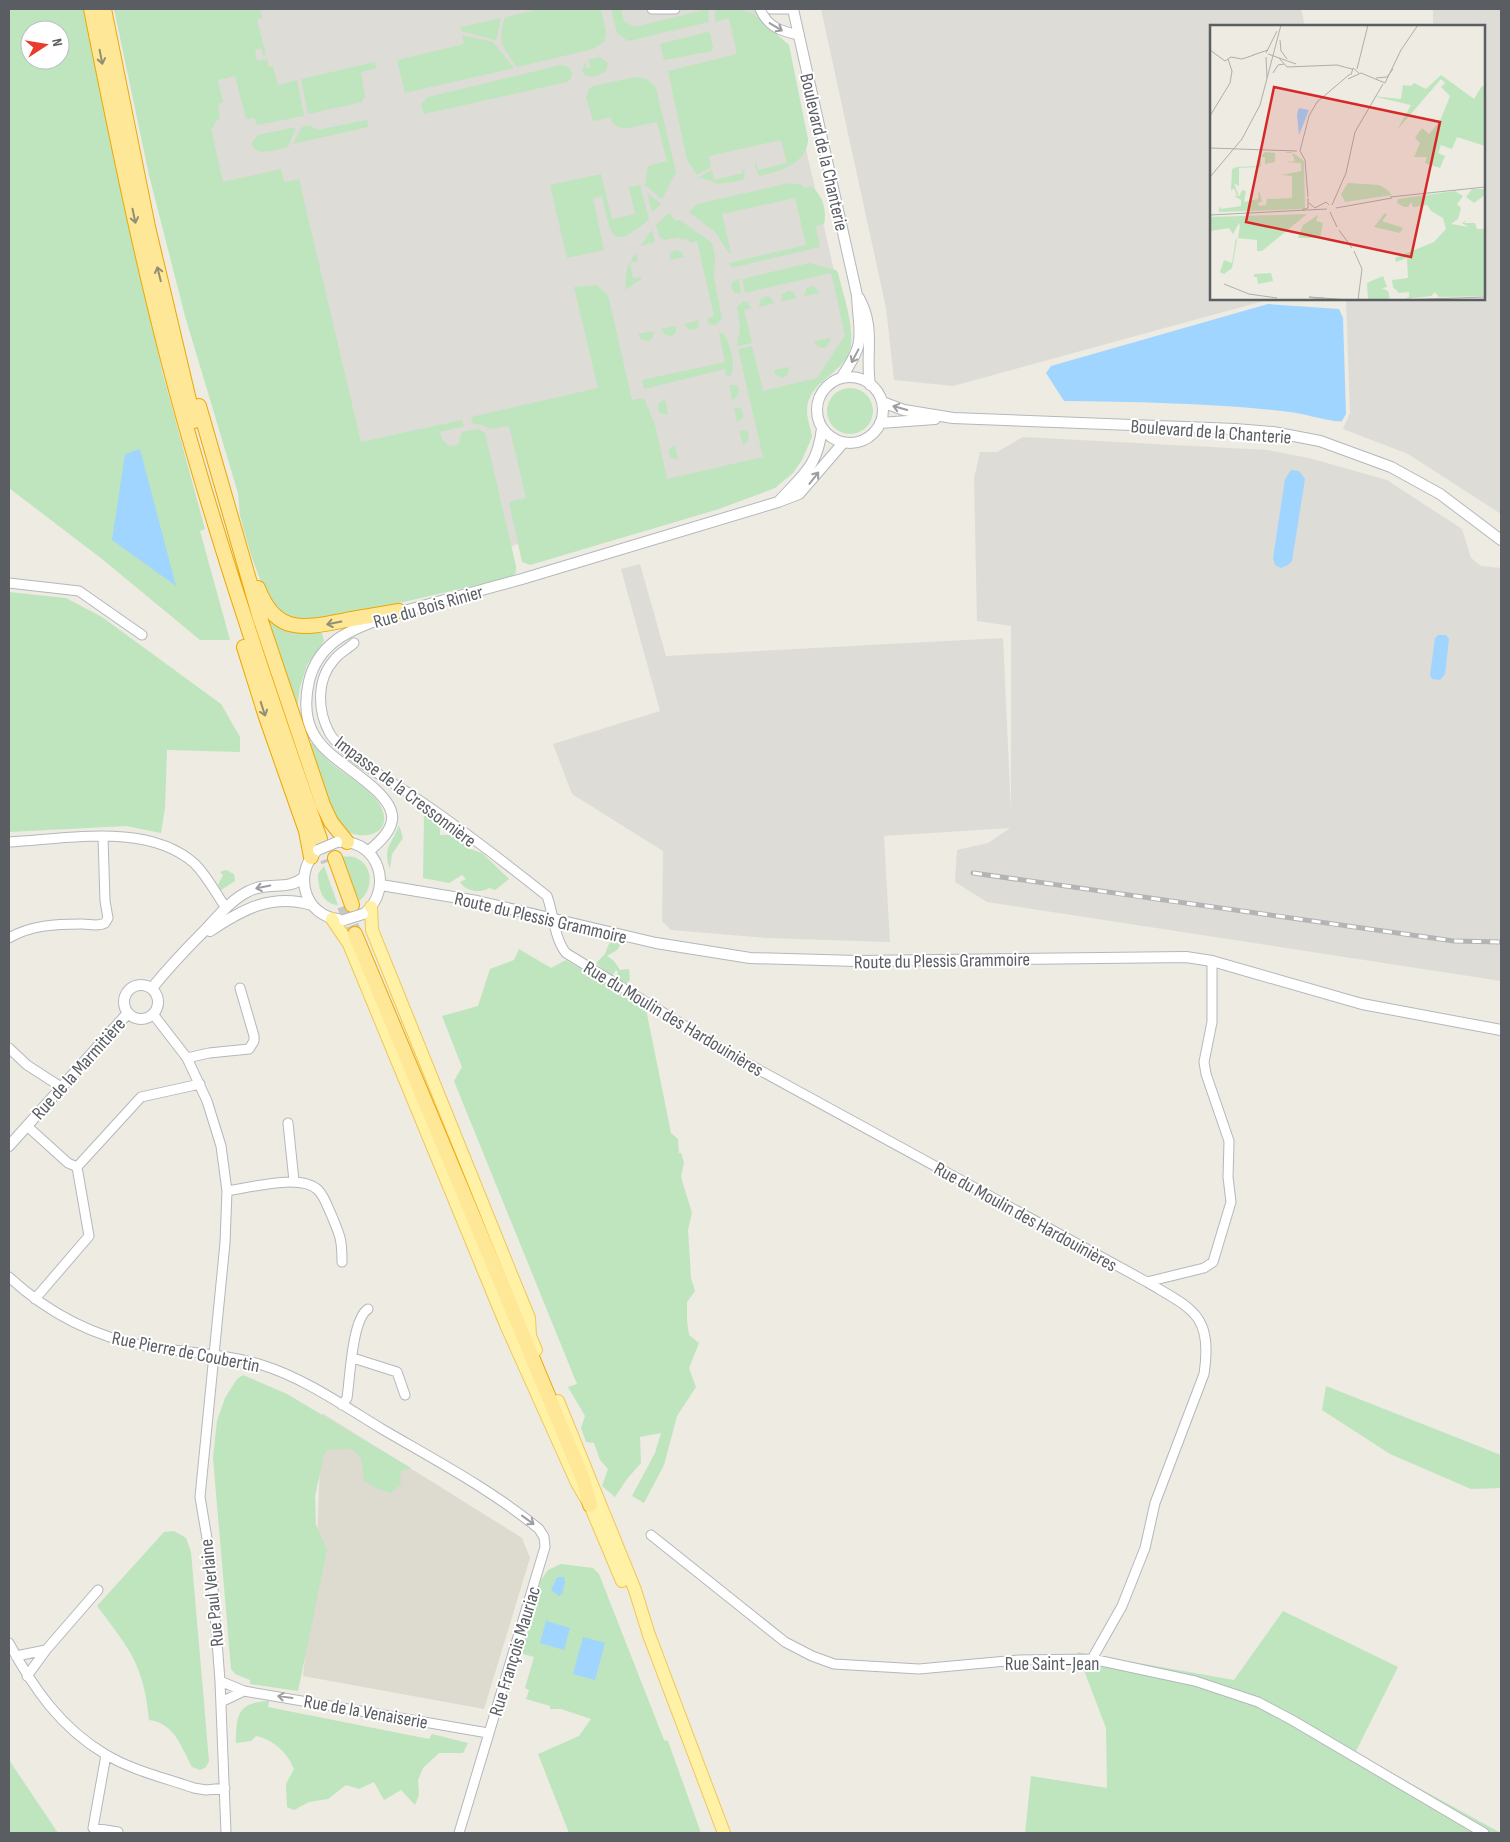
<svg xmlns="http://www.w3.org/2000/svg" width="1510" height="1842" font-family="'Sofia Sans Condensed',sans-serif">
<rect width="100%" height="100%" fill="#edebe2"/>
<path fill="#dedcd6" d="M 133,9 L 758,9 L 786,63 L 850,339 L 820,382 L 751,399 L 765,459 L 661,487 L 354,609 Z
M 821,9 L 1301,9 L 1305,26 L 1211,26 L 1211,299 L 1271,299 L 953,386 L 894,380 L 886,308 Z
M 1433,9 L 1501,9 L 1501,514 L 1408,454 L 1343,429 L 1350,413 L 1346,299 L 1484,299 L 1484,26 L 1433,26 Z
M 1023,437 L 1268,450 L 1309,458 L 1387,480 L 1462,529 L 1471,558 L 1481,566 L 1501,568 L 1501,981 L 987,902 L 955,882 L 957,850 L 988,843 L 1010,828 L 884,836 L 890,942 L 766,938 L 671,930 L 662,921 L 663,851 L 572,794 L 553,744 L 660,711 L 621,569 L 640,564 L 666,656 L 1003,638 L 1011,812 L 1011,626 L 977,621 L 974,478 L 980,452 L 997,452 Z"/>
<path fill="#dddad0" d="M 322,1413 L 522,1538 L 530,1558 L 484,1709 L 303,1676 L 317,1542 Z"/>
<path fill="#bee5be" fill-rule="evenodd" d="M 9,9 L 83,9 L 162,371 L 205,529 L 200,531 L 230,640 L 200,640 L 102,559 L 9,488 ZM 30,30 L 60,30 L 60,60 L 30,60 Z
M 114,9 L 260,9 L 262,18 L 257,20 L 266,55 L 263,56 L 261,48 L 255,50 L 257,61 L 267,59 L 269,67 L 273,66 L 278,85 L 297,80 L 304,116 L 257,125 L 254,118 L 246,119 L 235,76 L 218,80 L 223,102 L 218,104 L 220,117 L 214,124 L 214,127 L 211,128 L 223,182 L 281,169 L 284,182 L 299,179 L 361,442 L 462,420 L 464,426 L 440,432 L 442,439 L 449,446 L 458,445 L 462,432 L 478,429 L 485,433 L 516,566 L 516,572 L 512,577 L 316,622 L 283,617 L 263,587 L 251,555 L 240,516 L 238,493 L 185,316 L 149,175 Z
M 541,9 L 601,9 L 606,33 L 604,42 L 593,49 L 517,67 C 502,46 497,43 505,17 Z
M 611,9 L 621,9 L 624,21 L 634,27 L 708,9 L 709,22 L 628,41 L 617,33 Z
M 715,9 L 740,9 L 754,14 L 789,45 L 808,139 C 808,164 777,172 759,176 L 755,165 L 756,162 L 758,170 L 787,163 L 781,140 L 709,156 L 711,167 L 697,175 L 687,160 L 668,71 L 737,54 L 729,18 L 715,22 Z
M 501,18 L 497,37 L 495,40 L 461,31 L 461,27 Z
M 707,32 L 710,33 L 713,48 L 712,51 L 664,60 L 660,44 Z
M 462,35 L 493,42 L 514,68 L 405,93 L 397,60 L 464,44 Z
M 599,57 L 608,63 L 606,71 L 594,77 L 585,75 L 582,71 L 585,62 L 586,68 L 591,67 L 588,60 Z
M 375,62 L 376,68 L 361,72 L 365,96 L 362,102 L 308,114 L 301,79 Z
M 561,65 L 569,67 C 573,73 573,78 567,82 L 424,114 L 421,104 L 428,97 Z
M 635,77 L 647,79 L 656,88 L 676,172 L 662,199 L 645,185 L 648,166 L 667,161 L 657,122 L 623,129 L 612,123 L 611,117 L 593,121 L 586,97 L 589,89 L 593,86 Z
M 367,120 L 368,127 L 293,144 L 302,127 L 310,125 L 317,130 Z
M 296,127 L 288,147 C 276,149 253,159 252,142 L 258,135 Z
M 741,165 L 745,173 L 743,180 L 719,184 L 699,177 L 712,170 L 714,180 L 743,173 Z
M 601,174 L 612,219 L 635,214 L 629,187 L 640,185 L 649,219 C 610,254 611,234 602,196 L 593,198 L 604,250 L 567,258 L 550,185 Z
M 789,183 L 802,185 L 804,188 L 811,187 C 823,194 827,212 824,224 L 816,226 L 820,247 L 732,268 L 729,263 L 806,245 L 795,198 L 722,214 L 731,253 L 729,253 L 715,232 L 689,212 L 697,204 Z
M 647,193 L 661,204 L 652,212 Z
M 669,213 L 676,221 L 680,220 L 712,243 L 715,256 L 714,278 L 722,318 L 716,325 L 709,324 L 707,318 L 714,316 L 697,241 L 689,243 L 689,238 L 681,240 L 680,237 L 664,240 L 659,236 L 656,225 Z
M 652,230 L 655,242 L 640,246 Z
M 676,250 L 681,251 L 684,257 L 670,260 L 670,253 Z
M 636,252 L 638,261 L 630,263 L 633,278 L 641,277 L 641,279 L 625,290 L 627,268 Z
M 809,263 L 836,270 L 838,273 C 843,294 857,333 849,353 C 839,376 808,382 807,410 C 807,420 811,428 812,437 L 802,460 L 793,473 L 775,488 L 719,509 L 530,565 L 522,562 L 509,502 L 526,498 L 509,426 L 490,429 L 482,425 L 473,424 L 471,417 L 598,388 L 574,287 L 596,285 L 606,293 L 609,299 L 632,400 L 644,398 L 655,425 L 667,479 L 763,457 L 738,349 L 752,346 L 763,391 L 817,378 L 845,335 L 831,273 L 745,293 L 742,279 Z
M 739,279 L 741,294 L 734,293 L 731,287 L 732,282 Z
M 814,286 L 820,293 L 804,296 L 807,288 Z
M 788,291 L 793,292 L 797,298 L 781,301 L 782,294 Z
M 766,296 L 770,297 L 774,303 L 759,307 L 760,300 Z
M 743,301 L 747,302 L 751,308 L 744,310 L 752,343 L 737,346 L 740,327 L 737,307 Z
M 699,320 L 698,327 L 694,330 L 688,329 L 684,324 Z
M 676,326 L 676,332 L 672,336 L 665,335 L 661,329 Z
M 653,331 L 653,338 L 649,341 L 642,340 L 638,334 Z
M 719,333 L 723,333 C 730,341 736,366 731,375 L 727,377 L 725,369 L 644,389 L 642,380 L 725,362 Z
M 830,338 L 830,342 L 825,348 L 818,347 L 814,341 Z
M 789,367 L 788,374 L 782,378 L 776,375 L 774,370 Z
M 729,385 L 736,385 L 739,389 L 738,396 L 732,400 Z
M827 411a23 23 0 1 1 46 0a23 23 0 1 1-46 0Z
M 665,399 L 668,414 L 662,414 L 658,410 L 659,403 Z
M 734,408 L 741,408 L 744,417 L 737,422 Z
M 739,430 L 746,431 L 749,434 L 748,441 L 743,445 Z
M 675,445 L 678,460 L 670,457 L 668,453 L 671,447 Z
M 9,592 L 66,598 L 102,617 L 221,704 L 240,737 L 240,752 L 167,750 L 165,808 L 161,833 L 126,826 L 9,832 Z
M 266,616 L 322,633 L 324,641 L 307,665 L 300,687 L 297,708 Z
M 312,743 C 318,750 324,757 331,763 C 344,774 374,791 381,807 C 395,835 360,844 338,826 L 308,744 Z
M 424,815 L 440,825 L 440,835 L 451,835 L 463,842 L 470,849 L 482,853 L 509,879 L 495,890 L 489,888 C 480,894 465,891 460,882 L 466,879 L 462,875 L 449,883 L 423,878 Z
M 399,825 L 403,838 L 392,854 L 390,869 C 382,847 392,845 399,825 Z
M 341,856 C 345,857 351,856 354,857 C 374,864 374,890 359,901 Z
M 324,866 L 338,905 C 322,904 318,888 318,874 Z
M 226,870 L 234,874 L 235,881 L 221,890 L 218,885 L 223,875 L 220,872 Z
M 610,941 L 621,944 L 617,950 L 607,956 L 614,961 L 620,970 L 629,969 L 630,980 L 627,983 L 618,982 L 616,978 L 618,972 L 616,970 L 613,975 L 608,974 L 596,963 L 605,954 Z
M 519,949 L 551,968 L 566,960 L 646,1009 L 671,1133 L 678,1139 L 679,1153 L 681,1153 L 684,1162 L 681,1177 L 692,1213 L 688,1230 L 691,1278 L 695,1291 L 687,1302 L 687,1320 L 689,1335 L 699,1343 L 689,1368 L 696,1387 L 677,1416 L 664,1465 L 644,1503 L 632,1496 L 655,1453 L 661,1433 L 640,1437 L 641,1463 L 627,1479 L 615,1497 L 602,1486 L 608,1469 L 600,1460 L 594,1443 L 586,1442 L 581,1428 L 585,1416 L 568,1387 L 577,1384 L 454,1081 L 462,1067 L 442,1016 L 478,1006 L 490,969 L 514,960 Z
M 243,1375 L 287,1394 L 411,1468 L 400,1471 L 401,1484 L 391,1493 L 376,1488 L 364,1481 L 361,1458 L 352,1449 L 327,1450 L 324,1455 L 315,1496 L 316,1525 L 327,1550 L 298,1691 L 250,1684 L 250,1680 L 235,1674 L 231,1669 L 213,1458 L 217,1421 L 225,1398 L 237,1379 Z
M 1326,1386 L 1501,1455 L 1501,1488 L 1471,1489 L 1390,1454 L 1322,1410 Z
M 174,1531 L 186,1538 L 191,1552 L 209,1761 L 206,1767 L 200,1770 L 192,1767 C 181,1746 174,1723 149,1720 C 144,1665 129,1648 97,1606 L 164,1532 Z
M 561,1564 L 593,1568 L 599,1574 L 664,1740 L 668,1741 L 701,1833 L 569,1833 L 538,1754 L 579,1736 L 591,1719 L 561,1709 L 550,1709 L 550,1706 L 526,1699 L 529,1690 L 525,1688 L 534,1657 L 520,1653 L 541,1580 L 548,1570 Z
M 1283,1611 L 1398,1667 L 1355,1753 L 1501,1833 L 1025,1833 L 1031,1776 L 1107,1788 L 1106,1728 L 1077,1652 L 1234,1680 Z
M 269,1701 L 268,1707 L 429,1739 L 432,1734 L 468,1743 L 463,1753 L 439,1753 L 423,1768 L 418,1780 L 419,1795 L 415,1805 L 401,1790 L 384,1800 L 374,1782 L 359,1789 L 346,1785 L 328,1799 L 309,1802 L 294,1810 L 287,1807 L 286,1784 L 294,1769 C 287,1752 274,1740 256,1736 L 251,1741 L 236,1743 C 236,1715 238,1702 269,1701 Z
M 9,1760 L 58,1833 L 9,1833 Z"/>
<path fill="#a0d5ff" d="M 1268,304 L 1339,309 L 1343,318 L 1346,414 L 1342,421 C 1334,423 1302,413 1290,412 C 1215,403 1139,402 1064,401 L 1046,373 L 1051,366 Z
M 140,449 L 176,586 L 112,540 L 125,454 Z
M 1291,470 L 1299,471 L 1305,479 L 1292,561 L 1288,565 L 1281,568 L 1275,565 L 1273,558 L 1285,479 Z
M 1438,635 L 1446,635 L 1449,639 L 1445,674 L 1440,680 L 1432,679 L 1430,675 L 1435,638 Z
M 557,1577 L 564,1577 L 565,1582 L 562,1594 L 559,1596 L 551,1590 Z
M 546,1621 L 570,1628 L 564,1650 L 540,1643 Z
M 583,1637 L 605,1643 L 595,1680 L 573,1674 Z"/>
<g fill="none" stroke-linecap="round" stroke-linejoin="round">
<path stroke="#c8c8c2" stroke-width="14" stroke-dasharray="14 7" stroke-linecap="butt" d="M 320,839 L 328,862
M 344,906 L 355,934"/>
<g stroke="#b4b8bc" stroke-width="11">
<path id="minor" d="M 652,9 L 675,9
M 760,9 C 768,27 780,31 799,35
M 771,9 L 793,9
M 9,583 L 79,591 L 142,635
M 354,643 C 348,649 339,653 334,660 C 317,679 317,709 329,732 C 338,751 390,781 410,794 C 457,825 503,861 547,896 C 554,915 554,938 566,953 L 732,1055 L 1147,1282 C 1192,1309 1213,1314 1204,1374 L 1155,1503 L 1145,1548 L 1122,1606 L 1092,1659
M 9,842 C 67,839 149,822 195,864 C 208,877 216,894 226,908
M 9,938 C 31,925 56,924 82,924 C 90,924 98,927 105,923 L 108,918 L 105,901 L 103,837
M 153,1014 L 187,1058 L 207,1101 L 221,1146 L 227,1191 L 225,1243 L 200,1497 L 211,1562 L 220,1681 L 226,1833
M 9,1048 L 27,1065 L 61,1087
M 187,1058 L 209,1053 L 249,1049 L 254,1041 L 254,1036 L 240,988
M 288,1123 L 294,1181
M 27,1126 L 68,1163 L 77,1167
M 227,1191 C 249,1188 301,1173 318,1190 C 325,1197 327,1206 331,1214 C 340,1236 342,1238 342,1262
M 9,1277 C 47,1312 94,1337 146,1346 C 184,1353 224,1353 262,1365 C 304,1378 344,1406 382,1429 C 435,1460 492,1490 539,1529 L 544,1537 L 545,1547 L 459,1833
M 1147,1282 L 1204,1268 L 1213,1262 L 1231,1202 L 1228,1177 L 1229,1141 L 1206,1074 L 1204,1062 L 1212,1022 L 1212,961
M 35,1299 L 89,1236 L 77,1167 L 141,1097 L 200,1084
M 353,1358 L 397,1372 L 405,1395
M 342,1405 L 347,1398 C 350,1378 352,1319 368,1309
M 651,1535 L 785,1642 L 812,1656 L 834,1664 L 919,1669 L 1019,1660 L 1092,1659 L 1195,1681 L 1258,1702 L 1292,1720 L 1484,1833
M 9,1643 C 33,1688 61,1728 105,1754 C 131,1770 165,1778 194,1788 L 206,1790 L 225,1788
M 16,1656 L 46,1650
M 27,1676 L 46,1650 L 98,1590
M 220,1681 L 244,1691 L 488,1733
M 221,1702 L 244,1691
M 106,1755 L 93,1828 L 118,1832"/>
</g>
<g stroke="#b4b8bc" stroke-width="12">
<path id="tertiary" d="M 793,9 L 857,295 C 859,338 867,340 841,378
M 859,298 C 876,329 865,353 870,385
M817 410a33 33 0 1 1 66 0a33 33 0 1 1-66 0Z
M 882,402 L 904,410 L 953,418 L 1235,429 L 1273,432 L 1320,441 L 1391,467 L 1440,494 L 1501,540
M 880,423 L 935,419
M 780,500 C 804,474 818,465 822,428
M 393,614 L 522,579 L 778,502 L 799,494 L 843,443
M 341,842 C 379,841 393,888 366,912
M 368,852 C 378,843 394,830 392,815 C 391,806 384,798 378,792 C 341,756 294,747 309,681 C 318,644 347,631 380,619
M 315,853 C 293,876 306,916 338,919
M 381,885 L 477,901 L 656,943 L 750,958 L 857,961 L 1186,957 L 1212,961 L 1362,1004 L 1501,1030
M 210,931 C 243,909 272,893 312,905
M124 1002a17 17 0 1 1 34 0a17 17 0 1 1-34 0Z
M 152,988 C 169,967 187,948 206,929 C 219,915 232,899 249,891 C 268,881 287,891 303,878
M 9,1146 L 128,1013"/>
</g>
<g stroke="#f1c756" stroke-width="14">
<path id="primary" d="M 371,907 L 372,930 L 511,1274 L 529,1318 L 530,1336 L 536,1350
M 332,919 L 349,944 L 507,1327 L 577,1483 L 590,1505 L 622,1581
M 558,1401 L 635,1590 L 649,1635 L 724,1833"/>
</g>
<g stroke="#efa600" stroke-width="16">
<path id="trunk" d="M 91,9 C 121,160 152,312 196,461 C 233,588 276,714 320,839
M 104,9 L 148,227 L 194,421
M 199,406 L 260,618 L 323,805 L 331,822 L 347,842
M 258,588 C 276,636 305,628 346,620 C 364,617 382,614 399,611
M 244,647 L 266,717 L 306,831 L 311,857
M 335,858 L 352,905
M 355,934 L 583,1479 L 590,1505"/>
</g>
<use href="#minor" stroke="#fff" stroke-width="9"/>
<use href="#tertiary" stroke="#fff" stroke-width="10"/>
<use href="#primary" stroke="#fff1a5" stroke-width="12"/>
<use href="#trunk" stroke="#fee897" stroke-width="14"/>
<g stroke="#b3b4b4" stroke-width="5">
<path id="rail" d="M 973,873 L 1454,941 L 1501,942"/>
</g>
<use href="#rail" stroke="#fff" stroke-width="3" stroke-dasharray="9" stroke-linecap="butt"/>
<g stroke="#b4b8bc" stroke-width="12" stroke-linecap="butt">
<path id="tertiary-bridge" d="M 318,850 L 337,842
M 344,920 L 363,914"/>
</g>
<use href="#tertiary-bridge" stroke="#fff" stroke-width="10"/>
</g>
<defs><path id="oneway-shaft" d="M-6 0H5M1.5-3L5.5 0L1.5 3" fill="none" stroke-width="1.6" stroke-linecap="round" stroke-linejoin="round" transform="scale(1.25)"/></defs>
<g stroke="#9c9ea1">
<use href="#oneway-shaft" transform="translate(776 27) rotate(31)"/>
<use href="#oneway-shaft" transform="translate(855 356) rotate(118)"/>
<use href="#oneway-shaft" transform="translate(900 408) rotate(-164)"/>
<use href="#oneway-shaft" transform="translate(814 478) rotate(-52)"/>
<use href="#oneway-shaft" transform="translate(263 887) rotate(168)"/>
<use href="#oneway-shaft" transform="translate(528 1520) rotate(36)"/>
<use href="#oneway-shaft" transform="translate(285 1697) rotate(-172)"/>
</g>
<g stroke="#938e75">
<use href="#oneway-shaft" transform="translate(101 57) rotate(79)"/>
<use href="#oneway-shaft" transform="translate(134 216) rotate(78)"/>
<use href="#oneway-shaft" transform="translate(159 274) rotate(-104)"/>
<use href="#oneway-shaft" transform="translate(334 623) rotate(169)"/>
<use href="#oneway-shaft" transform="translate(263 709) rotate(72)"/>
</g>
<g text-anchor="middle" stroke-width="4" stroke-linejoin="round" paint-order="stroke">
<g font-size="19" fill="#5a5e63" stroke="#fff">
<text transform="translate(825 152) rotate(77)" y="7">Boulevard de la Chanterie</text>
<text transform="translate(1211 431) rotate(4)" y="7">Boulevard de la Chanterie</text>
<text transform="translate(428 606) rotate(-16)" y="7">Rue du Bois Rinier</text>
<text transform="translate(406 791) rotate(37)" y="7">Impasse de la Cressonnière</text>
<text transform="translate(541 917) rotate(13)" y="7">Route du Plessis Grammoire</text>
<text transform="translate(942 960) rotate(-1)" y="7">Route du Plessis Grammoire</text>
<text transform="translate(674 1018) rotate(31)" y="7">Rue du Moulin des Hardouinières</text>
<text transform="translate(78 1068) rotate(-48)" y="7">Rue de la Marmitière</text>
<text transform="translate(1026 1216) rotate(29)" y="7">Rue du Moulin des Hardouinières</text>
<text transform="translate(186 1351) rotate(11)" y="7">Rue Pierre de Coubertin</text>
<text transform="translate(211 1593) rotate(-96)" y="7">Rue Paul Verlaine</text>
<text transform="translate(514 1651) rotate(-73)" y="7">Rue François Mauriac</text>
<text x="1052" y="1670">Rue Saint-Jean</text>
<text transform="translate(366 1711) rotate(10)" y="7">Rue de la Venaiserie</text>
</g>
</g>
<g transform="translate(1210 25)">
<rect width="275" height="275" fill="#edebe2"/>
<path d="M 231,50 L 264,74 L 272,61 L 275,62 L 275,121 L 247,112 L 242,124 L 231,120 L 228,128 L 235,131 L 230,143 L 215,138 L 217,132 L 204,132 L 210,118 L 205,113 L 212,103 L 219,109 L 230,96 L 240,71 L 231,62 L 235,58 L 231,54 L 187,105 L 201,80 L 162,71 L 191,74 L 193,60 L 201,61 L 204,58 L 216,64 ZM 55,127 L 65,128 L 65,137 L 55,139 L 55,132 L 51,132 L 51,142 L 29,143 L 29,161 L 24,158 L 29,172 L 32,165 L 36,166 L 34,177 L 48,174 L 49,165 L 52,176 L 47,179 L 51,181 L 56,180 L 57,174 L 82,173 L 82,151 L 72,150 L 91,146 L 91,138 L 77,137 L 85,136 L 82,128 L 76,128 L 75,137 L 76,127 L 80,127 L 83,128 L 94,136 L 95,184 L 9,187 L 9,181 L 11,184 L 31,181 L 31,175 L 24,171 L 27,171 L 24,163 L 21,166 L 22,144 L 27,142 L 49,141 L 50,132 ZM 138,158 L 169,160 L 183,168 L 177,165 L 182,170 L 135,177 L 131,169 ZM 262,164 L 275,164 L 275,170 L 264,178 L 256,172 ZM 245,166 L 253,171 L 247,179 L 251,183 L 248,194 L 241,199 L 259,202 L 252,198 L 256,195 L 254,198 L 265,198 L 267,204 L 275,204 L 275,271 L 229,272 L 225,267 L 221,271 L 195,274 L 199,272 L 199,267 L 189,268 L 183,262 L 182,255 L 198,253 L 197,233 L 186,237 L 185,233 L 224,217 L 236,204 L 233,193 L 221,186 L 217,180 L 203,182 L 201,177 L 198,182 L 194,182 L 187,178 L 188,174 ZM 175,188 L 177,190 L 172,196 L 193,203 L 190,208 L 164,202 ZM 97,189 L 52,226 L 47,226 L 47,215 L 28,213 L 30,201 L 29,198 L 23,209 L 19,203 L 0,206 L 0,192 ZM 108,190 L 106,196 L 113,198 L 110,213 L 88,213 L 93,200 ZM 26,213 L 27,215 L 22,243 L 14,249 L 10,247 L 14,235 L 22,238 ZM 61,248 L 63,256 L 48,259 L 47,252 L 44,252 L 44,249 ZM 173,251 L 177,262 L 172,263 L 178,266 L 180,275 L 158,274 L 157,258 Z" fill="#bee5be"/>
<path d="M 89,83 L 99,85 L 89,110 L 87,89 Z" fill="#a0d5ff"/>
<path fill="none" stroke="#aeafab" stroke-width="1" d="M 70,15 L 71,26 L 77,34M 0,25 L 15,36 L 21,32 L 32,34 L 44,30M 56,28 L 67,6M 58,29 L 86,39M 43,30 L 58,25M 56,32 L 57,53M 69,33 L 77,42 L 127,40 L 142,44M 147,44 L 158,0M 63,48 L 68,40 L 74,39M 141,50 L 143,43 L 149,48M 166,53 L 177,52 L 183,44M 138,54 L 151,48 L 175,58 L 191,25 L 208,0M 0,91 L 20,58 L 22,46 L 18,34M 0,123 L 87,126M 0,152 L 32,114 L 50,80 L 71,0M 98,172 L 95,135 L 90,126 L 99,91 L 107,77 L 140,49M 180,172 L 275,162M 99,178 L 105,183 L 116,177 L 119,180M 122,180 L 136,148 L 145,107 L 173,59M 126,183 L 182,173M 92,185 L 98,183 L 98,173M 120,187 L 127,202M 0,190 L 117,184M 129,205 L 142,223M 144,226 L 152,244 L 148,275M 14,259 L 39,269 L 67,273M 114,273 L 104,273 L 99,272 L 140,275M 190,275 L 275,272"/>
<path fill="#d62828" fill-opacity="0.15" stroke="#d62828" stroke-width="2.5" d="M 64,62 L 230,97 L 201,232 L 36,197 Z"/>
<rect width="275" height="275" fill="none" stroke="#5a5e63" stroke-width="2.5"/>
</g>
<rect width="1510" height="1842" fill="none" stroke="#5a5e63" stroke-width="20"/>
<g transform="translate(45 45) rotate(78)"><circle r="24" fill="#ffffff" stroke="#bdbfc1"/>
<path d="M0-4L9 19L0 12L-9 19Z" fill="#e93c2c"/>
<text y="-8" font-size="14" font-weight="bold" text-anchor="middle" fill="#5a5e63">N</text>
</g>
</svg>
